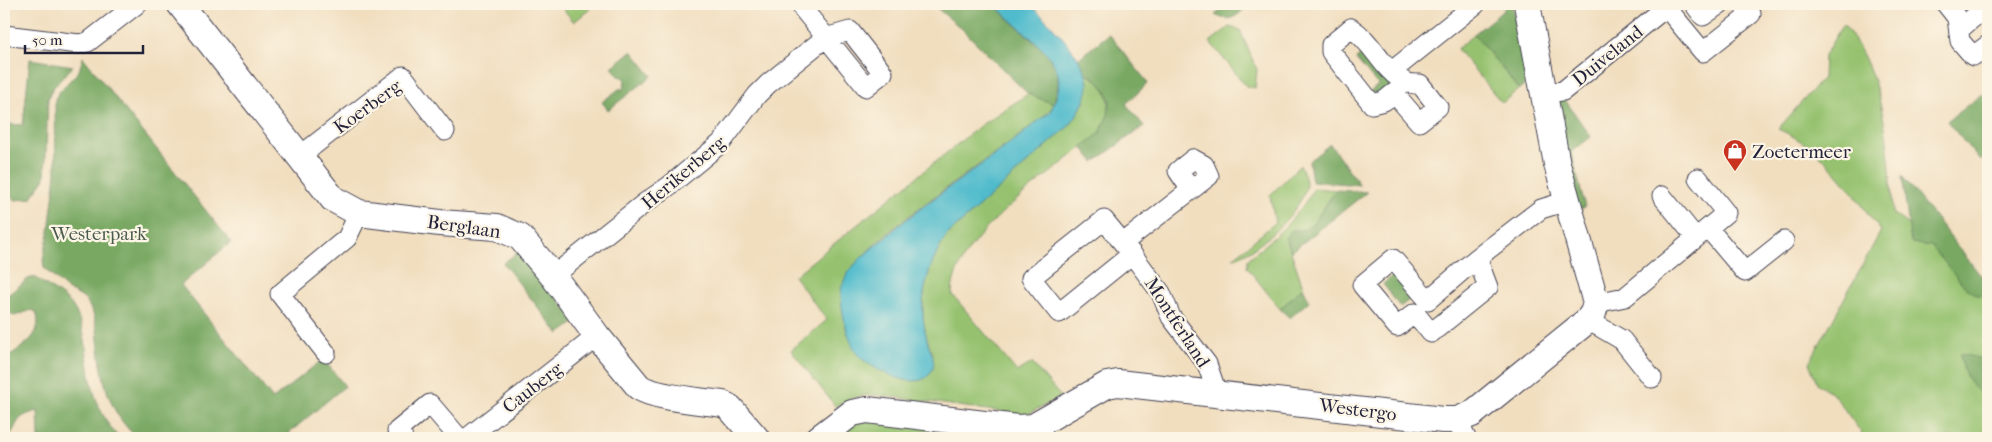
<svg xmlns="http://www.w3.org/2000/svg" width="1992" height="442" font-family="'IM FELL French Canon',serif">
<rect width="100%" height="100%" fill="#fcf5e5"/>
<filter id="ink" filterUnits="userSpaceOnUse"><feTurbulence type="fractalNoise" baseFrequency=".02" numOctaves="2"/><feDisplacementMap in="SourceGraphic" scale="10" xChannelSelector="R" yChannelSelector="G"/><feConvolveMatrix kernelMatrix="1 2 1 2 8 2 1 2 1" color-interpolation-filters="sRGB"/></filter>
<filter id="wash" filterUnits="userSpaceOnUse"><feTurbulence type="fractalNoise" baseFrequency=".0096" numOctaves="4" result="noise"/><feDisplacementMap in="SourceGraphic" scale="20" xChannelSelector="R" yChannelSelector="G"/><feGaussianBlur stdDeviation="1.12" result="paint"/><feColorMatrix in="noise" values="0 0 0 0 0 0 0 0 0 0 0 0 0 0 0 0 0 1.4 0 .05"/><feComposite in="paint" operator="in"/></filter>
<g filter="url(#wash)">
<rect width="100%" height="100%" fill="#f1debf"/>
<path fill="#96c270" stroke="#5c7256" d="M 559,4 L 586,4 L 590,9 L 574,22 Z
M 1843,24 C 1886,76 1889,149 1893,214 L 1981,276 L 1988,270 L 1988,438 L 1865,438 L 1832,392 L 1818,385 L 1809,363 L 1881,231 C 1850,190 1827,150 1778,129 L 1823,78 L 1824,56 Z
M 1229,27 L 1240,30 L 1257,70 L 1255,88 L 1246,86 L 1210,42 Z
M 1474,34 L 1519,89 L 1502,103 L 1457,49 Z
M 1085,73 C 1111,85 1116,109 1100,133 C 1094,142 1079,149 1070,157 C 1032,188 953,242 952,294 L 1017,372 L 1032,363 L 1061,397 L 1028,414 L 1018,414 L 877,395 C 861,395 849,397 836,407 L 791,350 L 827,320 L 794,276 L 981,125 L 1028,94 L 1054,104 C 1047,117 1034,123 1024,132 C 988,162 849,247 842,288 C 840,302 845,319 847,333 L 933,355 C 914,313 923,272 947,235 L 1070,125 C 1082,107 1091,95 1085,73 Z
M 1300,165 C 1304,173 1308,182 1305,191 C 1297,214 1256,254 1233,258 L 1275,223 L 1270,195 Z
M 1314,188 L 1336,190 L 1314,222 L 1304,230 L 1292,230 L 1286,237 L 1303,287 L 1280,309 L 1247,267 L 1248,259 C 1275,237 1297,219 1314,188 Z
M 860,420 L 967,430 L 962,438 L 831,438 Z"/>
<path fill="#78a862" stroke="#4d654e" d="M 932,4 L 993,4 L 1053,59 L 1058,73 L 1058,86 L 1054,104 L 1028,94 L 961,28 Z
M 1229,4 L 1250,4 C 1237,15 1232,24 1215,15 Z
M 1502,4 L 1512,4 L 1527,83 L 1519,89 L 1474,34 L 1505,9 Z
M 1109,34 L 1148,83 L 1126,104 L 1144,126 L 1094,162 L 1082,147 L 1100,133 L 1108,115 L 1110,100 L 1105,89 L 1094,77 L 1085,73 L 1078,59 Z
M 632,51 L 652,76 L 608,110 L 602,102 L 619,89 L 624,89 L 625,78 L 619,76 L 612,67 Z
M 1366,51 L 1389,77 L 1391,85 L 1380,95 L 1370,92 L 1378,85 L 1356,59 Z
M 83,57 L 231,242 L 181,285 L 273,399 L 323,359 L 345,386 L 289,433 L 292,438 L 138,438 C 110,415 103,384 99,349 C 97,331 97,316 86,301 C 82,296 73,293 67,289 C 59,282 51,275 44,268 L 43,260 L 49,232 L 56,173 L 55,99 L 59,92 L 79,71 Z
M 30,59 L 73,66 L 52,89 L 48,98 L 45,178 L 31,198 L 16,200 L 4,192 L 4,124 L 23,125 Z
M 1982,94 L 1988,101 L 1988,139 L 1982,144 L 1988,151 L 1988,155 L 1980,161 L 1947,121 Z
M 1563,97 L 1591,137 L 1571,152 L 1585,207 L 1578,210 L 1557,103 Z
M 1330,144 L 1360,185 L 1312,181 L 1309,161 Z
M 1902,176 L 1981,276 L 1988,270 L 1988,296 L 1976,295 L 1966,288 L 1931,246 L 1911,243 Z
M 1336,190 L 1367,192 L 1291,252 L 1286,237 L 1292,230 L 1304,230 L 1314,222 Z
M 520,251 L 576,322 L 559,334 L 503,263 Z
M 1396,273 L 1415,295 L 1400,307 L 1383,284 Z
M 35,277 C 45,285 65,296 72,305 C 84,323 86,347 89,368 C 92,394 102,419 119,438 L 39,438 L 38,411 C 14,417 21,421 8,438 L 4,438 L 4,360 C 7,358 10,355 13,353 C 28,343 43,333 36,312 L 32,310 L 14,316 L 4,308 L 4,298 L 28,279 Z
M 1303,287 L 1309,301 L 1290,318 L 1280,309 Z
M 1960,354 L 1988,360 L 1988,400 C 1970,386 1964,377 1960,354 Z"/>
<path fill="#50bbcc" stroke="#396e84" d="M 993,4 L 1030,4 C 1047,21 1089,60 1088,86 C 1087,100 1078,113 1070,125 L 947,235 C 934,256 925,277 923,302 C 922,314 924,328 927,339 C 930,352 939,362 929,375 C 914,392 870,368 858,355 C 848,343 838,301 842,286 C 849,265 868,252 884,238 C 924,203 968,175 1011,143 C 1024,133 1036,122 1050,112 C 1068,77 1057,62 1031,38 C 1018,26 1006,15 993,4 Z"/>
</g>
<g filter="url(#ink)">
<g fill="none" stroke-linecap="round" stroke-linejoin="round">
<g stroke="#413e4f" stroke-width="21">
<path id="street" d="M 1694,4 L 1703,16 L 1720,4
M 1946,4 L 1957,18 L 1960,41 L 1973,56 L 1988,45
M 1666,7 L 1703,52 L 1751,14 L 1743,4
M 1351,28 C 1373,42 1382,70 1405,82 C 1409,84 1416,84 1420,84 L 1438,107 L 1419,122 L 1394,93 L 1384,101 L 1372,104 L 1331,52 L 1331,45 Z
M 1960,29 L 1988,5
M 4,35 L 79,44 L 88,42 L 137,4
M 1392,71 L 1476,4
M 1543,93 L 1563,91 L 1670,4
M 300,156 L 403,76 L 445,131
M 1193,159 L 1204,165 L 1209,176 L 1191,190 L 1178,171 Z
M 1698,178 L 1726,213 L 1708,228
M 1662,196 L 1696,238
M 1123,243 L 1191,190
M 1132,254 L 1104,220 L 1031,278 L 1059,313 L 1132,254 L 1161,293 L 1171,317 L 1207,364 L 1217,393
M 1477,258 L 1488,287 L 1431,333 L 1415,313 L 1397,327 L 1362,285 L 1393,259 L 1428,300 L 1477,258 L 1541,209 L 1567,201
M 553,276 L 646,202 L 669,186 L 721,143 L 757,95 L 768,84 L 825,38 L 850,31 L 883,73 L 866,87 L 803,9
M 1596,303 L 1625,297 L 1708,228 L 1745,272 L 1784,241
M 1588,320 L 1622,340 L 1652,378
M 326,353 L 280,294 L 347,238 L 359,213
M 1457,420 L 1466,438
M 403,438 L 397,431 L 430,404 L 459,438
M 467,438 L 597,336"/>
</g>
<g stroke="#413e4f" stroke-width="28">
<path id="secondary" d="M 180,4 L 333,199 L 359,213 L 440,223 L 497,227 L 520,237 L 553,276 L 597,336 L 639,387 C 655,398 702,401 723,404 L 730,408 L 756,438
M 819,438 L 852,413 L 867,410 L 1018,428 L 1033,427 L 1107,385 L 1118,383 L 1443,420 L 1457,420 L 1472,414 L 1588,320 L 1593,313 L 1596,303 L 1557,164 L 1527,4"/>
</g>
<use href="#street" stroke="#fff" stroke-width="19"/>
<use href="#secondary" stroke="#fff" stroke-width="26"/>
</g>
</g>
<defs>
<g id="shop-pin" transform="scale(1.25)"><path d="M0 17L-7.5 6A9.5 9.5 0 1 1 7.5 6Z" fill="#c8321e" stroke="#fcf5e5"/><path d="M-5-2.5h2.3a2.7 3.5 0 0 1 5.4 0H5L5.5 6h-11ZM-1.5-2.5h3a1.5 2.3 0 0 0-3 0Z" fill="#fff"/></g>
</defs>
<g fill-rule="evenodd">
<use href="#shop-pin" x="1735" y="151"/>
</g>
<g text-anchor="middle" stroke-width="4.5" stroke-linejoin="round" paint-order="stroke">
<g font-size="19" fill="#22223b" stroke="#fcf5e5">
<text transform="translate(1607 55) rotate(-39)" y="7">Duiveland</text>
<text transform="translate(367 106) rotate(-36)" y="7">Koerberg</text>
<text transform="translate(683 172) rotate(-40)" y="7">Herikerberg</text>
<text transform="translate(464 226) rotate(8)" y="7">Berglaan</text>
<text transform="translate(1178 322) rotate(57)" y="7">Montferland</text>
<text transform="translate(532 387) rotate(-38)" y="7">Cauberg</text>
<text transform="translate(1358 409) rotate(7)" y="7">Westergo</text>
</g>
<g font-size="19" fill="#22223b" stroke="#fcf5e5" text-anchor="start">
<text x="1752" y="158">Zoetermeer</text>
</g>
<g font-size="19" fill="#4b5a4e" stroke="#fcf5e5">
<text x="99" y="240">Westerpark</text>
</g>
</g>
<rect width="1992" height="442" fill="none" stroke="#fcf5e5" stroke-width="20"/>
<path d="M25 45v8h118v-8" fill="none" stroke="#22223b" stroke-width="2.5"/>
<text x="32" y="45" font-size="15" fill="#22223b" stroke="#fcf5e5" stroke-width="4" paint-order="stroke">50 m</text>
</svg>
